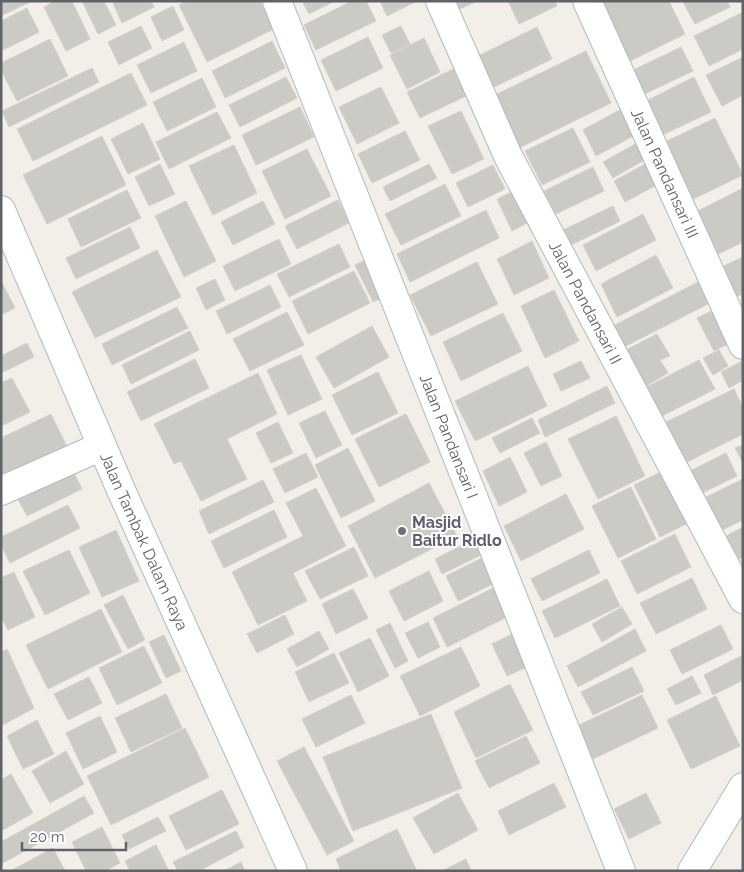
<svg xmlns="http://www.w3.org/2000/svg" width="744" height="872" font-family="Raleway,sans-serif">
<rect width="100%" height="100%" fill="#f1efe8"/>
<path fill="#cccac5" stroke="#d6d1c6" d="M 1,1 L 32,1 L 1,16 Z
M 55,1 L 72,1 L 90,39 L 66,51 L 44,7 Z
M 82,1 L 104,1 L 116,25 L 98,34 Z
M 112,1 L 151,1 L 154,7 L 122,23 Z
M 187,1 L 260,1 L 274,29 L 207,62 L 179,5 Z
M 302,1 L 335,1 L 309,14 Z
M 352,1 L 366,1 L 376,21 L 316,50 L 304,25 Z
M 380,1 L 417,1 L 387,16 Z
M 451,1 L 477,1 L 456,11 Z
M 508,1 L 555,1 L 557,6 L 519,24 Z
M 596,1 L 669,1 L 685,34 L 626,63 Z
M 684,1 L 727,1 L 730,7 L 695,24 L 683,2 Z
M 173,6 L 184,30 L 162,41 L 151,17 Z
M 27,8 L 39,32 L 1,51 L 1,21 Z
M 743,12 L 743,49 L 709,66 L 694,36 Z
M 141,26 L 152,48 L 119,65 L 108,42 Z
M 401,26 L 410,44 L 391,53 L 382,35 Z
M 537,27 L 552,59 L 488,90 L 472,59 Z
M 368,37 L 383,68 L 336,91 L 321,60 Z
M 424,38 L 440,72 L 407,89 L 390,55 Z
M 50,39 L 68,76 L 17,101 L 1,70 L 1,63 Z
M 272,41 L 285,68 L 225,98 L 212,71 Z
M 184,42 L 197,71 L 151,93 L 137,65 Z
M 681,47 L 693,71 L 638,97 L 627,73 Z
M 586,51 L 611,103 L 519,148 L 493,96 Z
M 743,57 L 743,95 L 722,106 L 706,75 Z
M 92,68 L 99,82 L 9,127 L 2,111 Z
M 453,69 L 466,96 L 420,118 L 407,92 Z
M 131,73 L 147,105 L 33,161 L 17,129 Z
M 286,77 L 297,98 L 240,127 L 229,105 Z
M 694,77 L 711,112 L 656,138 L 640,104 Z
M 202,78 L 216,107 L 167,131 L 153,102 Z
M 381,87 L 399,123 L 357,144 L 339,107 Z
M 300,107 L 314,137 L 256,165 L 242,135 Z
M 623,108 L 637,134 L 596,156 L 583,130 Z
M 461,111 L 484,159 L 452,174 L 428,126 Z
M 217,112 L 231,138 L 169,169 L 156,142 Z
M 715,118 L 743,175 L 691,200 L 663,143 Z
M 143,123 L 160,159 L 128,174 L 111,139 Z
M 573,128 L 590,162 L 542,185 L 525,151 Z
M 405,131 L 420,160 L 372,183 L 358,154 Z
M 102,136 L 126,185 L 47,224 L 23,175 Z
M 637,143 L 646,159 L 613,178 L 603,162 Z
M 234,145 L 257,193 L 213,215 L 189,166 Z
M 307,149 L 331,196 L 285,219 L 262,171 Z
M 647,163 L 658,184 L 625,202 L 614,181 Z
M 160,164 L 175,194 L 149,206 L 135,177 Z
M 429,164 L 437,178 L 390,201 L 383,187 Z
M 493,165 L 505,189 L 468,207 L 456,183 Z
M 593,167 L 604,191 L 556,214 L 544,191 Z
M 445,184 L 461,216 L 401,245 L 385,214 Z
M 743,188 L 743,242 L 708,259 L 688,216 Z
M 127,190 L 141,218 L 81,247 L 68,219 Z
M 514,191 L 529,222 L 512,231 L 497,199 Z
M 338,200 L 349,223 L 297,249 L 285,226 Z
M 186,201 L 216,261 L 184,277 L 155,216 Z
M 263,201 L 275,224 L 233,245 L 221,222 Z
M 613,206 L 620,221 L 569,246 L 561,231 Z
M 486,210 L 499,238 L 410,282 L 397,254 Z
M 643,214 L 656,240 L 596,271 L 583,245 Z
M 130,227 L 140,248 L 76,279 L 66,258 Z
M 279,239 L 291,264 L 235,291 L 223,266 Z
M 532,241 L 549,278 L 514,295 L 497,259 Z
M 339,244 L 350,267 L 289,297 L 277,274 Z
M 157,250 L 181,297 L 95,338 L 72,292 Z
M 656,255 L 673,288 L 617,317 L 601,284 Z
M 371,257 L 389,295 L 373,302 L 355,265 Z
M 743,257 L 743,294 L 729,300 L 715,270 Z
M 477,262 L 498,304 L 431,336 L 410,295 Z
M 354,271 L 370,303 L 308,334 L 292,301 Z
M 215,279 L 225,300 L 206,310 L 196,288 Z
M 1,281 L 15,308 L 1,315 Z
M 698,282 L 708,304 L 622,348 L 611,327 Z
M 270,285 L 281,307 L 227,334 L 216,311 Z
M 554,290 L 579,341 L 545,358 L 521,306 Z
M 177,307 L 188,328 L 112,365 L 102,344 Z
M 719,307 L 736,340 L 714,351 L 697,318 Z
M 287,312 L 304,345 L 250,371 L 233,339 Z
M 503,313 L 522,351 L 461,381 L 443,342 Z
M 372,326 L 389,357 L 334,388 L 316,357 Z
M 190,331 L 199,350 L 131,384 L 122,365 Z
M 657,334 L 670,356 L 660,360 L 668,373 L 639,390 L 620,353 Z
M 27,343 L 34,357 L 1,373 L 1,356 Z
M 719,350 L 728,366 L 713,375 L 703,358 Z
M 301,355 L 322,399 L 288,415 L 267,370 Z
M 195,359 L 209,388 L 141,421 L 127,392 Z
M 699,360 L 715,389 L 654,420 L 639,391 Z
M 581,361 L 590,378 L 561,391 L 553,374 Z
M 742,361 L 743,380 L 729,388 L 721,372 Z
M 528,366 L 547,406 L 475,441 L 455,401 Z
M 378,372 L 398,413 L 352,435 L 332,395 Z
M 258,373 L 277,414 L 227,439 L 247,479 L 201,501 L 181,461 L 174,464 L 154,424 Z
M 12,378 L 30,412 L 1,426 L 1,383 Z
M 607,386 L 615,403 L 545,437 L 538,420 Z
M 734,389 L 743,408 L 743,434 L 685,463 L 666,422 Z
M 325,411 L 342,445 L 316,458 L 299,423 Z
M 51,414 L 69,451 L 1,484 L 1,438 Z
M 406,414 L 430,462 L 379,487 L 355,439 Z
M 616,416 L 645,476 L 598,499 L 568,439 Z
M 532,418 L 540,433 L 500,453 L 492,438 Z
M 278,422 L 293,453 L 271,463 L 256,433 Z
M 546,442 L 562,476 L 541,486 L 524,453 Z
M 743,445 L 743,463 L 735,448 Z
M 348,448 L 375,501 L 341,518 L 315,465 Z
M 306,453 L 318,477 L 285,493 L 273,469 Z
M 726,453 L 737,476 L 698,495 L 686,473 Z
M 510,457 L 527,492 L 499,506 L 483,471 Z
M 70,465 L 82,489 L 27,516 L 14,492 Z
M 669,468 L 694,520 L 660,537 L 634,485 Z
M 743,479 L 743,520 L 716,533 L 700,500 Z
M 263,480 L 274,502 L 209,534 L 199,511 Z
M 429,483 L 457,536 L 375,578 L 348,526 Z
M 631,487 L 656,539 L 618,558 L 592,506 Z
M 316,488 L 346,546 L 293,573 L 307,601 L 258,625 L 232,572 L 303,536 L 286,503 Z
M 566,494 L 584,529 L 521,561 L 504,526 Z
M 68,505 L 80,528 L 10,563 L 1,545 L 1,537 Z
M 274,510 L 287,537 L 224,568 L 211,541 Z
M 743,527 L 743,557 L 739,559 L 726,536 Z
M 116,530 L 139,581 L 102,597 L 79,547 Z
M 675,534 L 691,567 L 637,594 L 621,561 Z
M 481,536 L 489,551 L 442,574 L 435,559 Z
M 354,547 L 368,576 L 320,599 L 305,571 Z
M 69,550 L 90,593 L 45,615 L 23,571 Z
M 589,550 L 600,573 L 542,601 L 531,579 Z
M 486,556 L 499,581 L 458,601 L 446,576 Z
M 429,571 L 443,601 L 404,621 L 389,591 Z
M 14,572 L 35,617 L 8,630 L 1,617 L 1,578 Z
M 692,578 L 707,609 L 656,634 L 640,603 Z
M 607,579 L 620,606 L 555,638 L 542,611 Z
M 499,585 L 513,614 L 447,647 L 433,618 Z
M 353,589 L 368,618 L 336,634 L 322,604 Z
M 123,595 L 145,640 L 128,649 L 104,605 Z
M 622,607 L 632,624 L 602,642 L 592,624 Z
M 101,609 L 122,652 L 48,689 L 26,645 Z
M 285,615 L 294,634 L 257,653 L 247,634 Z
M 428,622 L 440,647 L 418,658 L 405,633 Z
M 390,623 L 408,661 L 395,668 L 376,630 Z
M 721,625 L 733,649 L 682,674 L 670,650 Z
M 635,629 L 646,651 L 578,687 L 567,666 Z
M 319,631 L 329,649 L 297,667 L 287,649 Z
M 514,633 L 529,666 L 507,676 L 492,644 Z
M 164,635 L 181,671 L 166,678 L 149,642 Z
M 370,638 L 389,676 L 358,692 L 339,653 Z
M 144,646 L 162,683 L 117,705 L 99,668 Z
M 461,647 L 480,686 L 420,716 L 400,676 Z
M 7,649 L 34,708 L 1,726 L 1,652 Z
M 334,653 L 349,683 L 309,702 L 295,672 Z
M 741,656 L 743,660 L 743,680 L 713,695 L 704,675 Z
M 632,667 L 644,691 L 593,715 L 581,692 Z
M 692,676 L 701,693 L 676,705 L 667,689 Z
M 89,677 L 102,703 L 68,720 L 54,694 Z
M 510,684 L 533,730 L 476,758 L 454,712 Z
M 166,694 L 182,728 L 131,752 L 115,718 Z
M 351,695 L 365,723 L 316,747 L 302,719 Z
M 642,695 L 658,728 L 593,759 L 577,726 Z
M 716,696 L 740,746 L 691,769 L 667,720 Z
M 431,714 L 462,788 L 353,831 L 323,757 Z
M 100,716 L 117,752 L 83,769 L 66,733 Z
M 37,720 L 54,754 L 23,769 L 7,736 Z
M 185,728 L 209,777 L 111,825 L 87,776 Z
M 526,736 L 540,763 L 489,788 L 475,761 Z
M 304,747 L 354,841 L 327,855 L 277,761 Z
M 66,751 L 84,784 L 50,803 L 32,771 Z
M 11,774 L 33,813 L 1,831 L 1,780 Z
M 554,783 L 566,807 L 509,835 L 498,811 Z
M 222,790 L 239,824 L 186,850 L 169,816 Z
M 458,793 L 478,830 L 434,854 L 413,818 Z
M 646,793 L 661,823 L 629,839 L 614,809 Z
M 84,796 L 94,813 L 1,864 L 1,842 Z
M 158,817 L 166,831 L 129,849 L 122,835 Z
M 102,827 L 120,863 L 105,871 L 86,871 L 72,842 Z
M 397,829 L 416,869 L 412,871 L 341,871 L 336,859 Z
M 236,831 L 244,847 L 199,871 L 178,871 L 173,862 Z
M 156,845 L 169,871 L 130,871 L 125,861 Z
M 53,848 L 65,871 L 10,871 Z
M 466,859 L 471,871 L 442,871 Z
M 241,862 L 245,871 L 224,871 Z"/>
<g fill="none" stroke-linecap="round" stroke-linejoin="round">
<g stroke="#b5b8bc" stroke-width="30">
<g id="minor">
<path id="s1" d="M 277,1 L 621,871"/>
<path id="s2" d="M 440,1 L 508,156 L 743,599"/>
<path id="s3" d="M 587,1 L 743,345"/>
<path d="M 1,491 L 102,446"/>
<path d="M 692,871 L 743,787"/>
</g>
</g>
<g stroke="#b5b8bc" stroke-width="30">
<g id="tertiary">
<path id="s4" d="M 1,210 L 121,490 L 293,871"/>
</g>
</g>
<use href="#minor" stroke="#fff" stroke-width="28"/>
<use href="#tertiary" stroke="#fff" stroke-width="28"/>
</g>
<circle fill="#6b7280" stroke="#fff" stroke-width="2" cx="402" cy="531" r="5"/>
<g text-anchor="middle" stroke-width="4" stroke-linejoin="round" paint-order="stroke">
<g font-size="16" fill="#5f6368" stroke="#fff">
<text dy="6" stroke="none"><textPath href="#s3" startOffset="189">Jalan Pandansari III</textPath></text>
<text dy="6" stroke="none"><textPath href="#s2" startOffset="335">Jalan Pandansari II</textPath></text>
<text dy="6" stroke="none"><textPath href="#s1" startOffset="468">Jalan Pandansari I</textPath></text>
<text dy="6" stroke="none"><textPath href="#s4" startOffset="361">Jalan Tambak Dalam Raya</textPath></text>
</g>
<g font-size="16" font-weight="bold" fill="#5b616d" stroke="#fff" text-anchor="start">
<text x="412" y="528">Masjid<tspan x="412" dy="18">Baitur Ridlo</tspan></text>
</g>
</g>
<rect width="744" height="872" fill="none" stroke="#5f6368" stroke-width="5"/>
<path d="M22 842v8h104v-8" fill="none" stroke="#5f6368" stroke-width="2.5"/>
<text x="30" y="842" font-size="15" fill="#5f6368" stroke="#ffffff" stroke-width="4" paint-order="stroke">20 m</text>
</svg>
